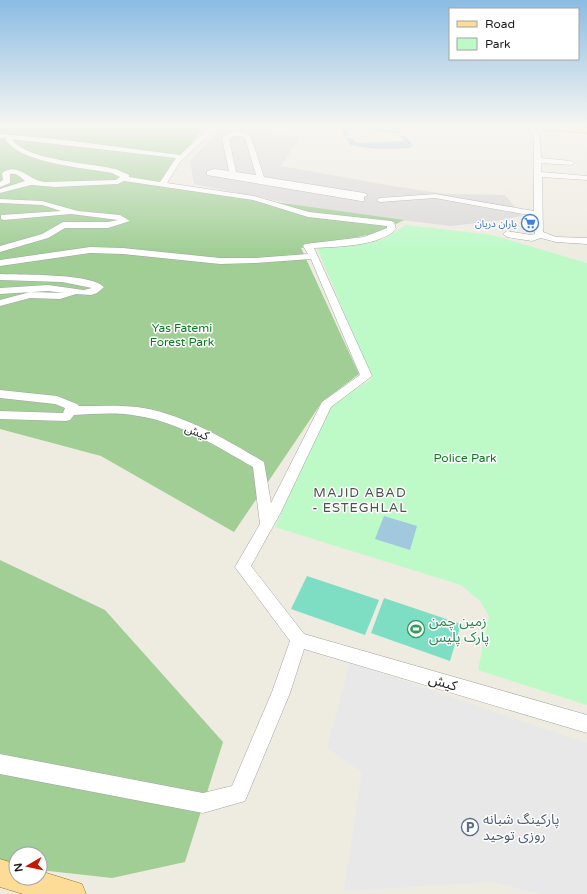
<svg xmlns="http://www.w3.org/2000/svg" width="587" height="894" font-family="'Varela Round','Noto Sans Arabic',sans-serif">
<rect width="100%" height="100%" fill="#eeebe1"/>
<path fill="#dad9d9" d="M 221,129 L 300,137 L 281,166 L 387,185 L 444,194 L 505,195 L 522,216 L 502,220 L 451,226 L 367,216 L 292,204 L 194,184 L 190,161 Z"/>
<path fill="#a0ce95" d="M 0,127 L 191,127 L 201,130 L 161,186 L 404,220 L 378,233 L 301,248 L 359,374 L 322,402 L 234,532 L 101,456 L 0,429 Z
M 0,560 L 105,610 L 223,742 L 185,862 L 112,878 L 40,870 L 40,854 L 16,854 L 16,868 L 0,864 Z"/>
<path fill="#bdfac8" d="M 406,225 L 492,235 L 587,263 L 587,705 L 478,670 L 489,616 L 480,601 L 461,585 L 275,527 L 329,405 L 372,379 L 317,248 L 382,240 Z"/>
<path fill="#7edec4" d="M 307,576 L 379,600 L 365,635 L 291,609 Z
M 384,598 L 461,624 L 450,661 L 371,633 Z"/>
<path fill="#e8e8e8" d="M 350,663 L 587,743 L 587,894 L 541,894 L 493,882 L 344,891 L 362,772 L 327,748 Z"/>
<path fill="#a1c8dc" d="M 346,127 C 359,127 394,124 402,134 L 352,129 L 348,132 L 350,135 L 344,136 L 342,129 Z
M 400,136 L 405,136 L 413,145 L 410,148 C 391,149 369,150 350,145 L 346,138 L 352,138 L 357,143 L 402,141 L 404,140 Z
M 384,516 L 417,526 L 410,550 L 375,539 Z"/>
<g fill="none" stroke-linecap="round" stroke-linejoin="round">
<g stroke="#a3a3a3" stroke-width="1">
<path id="minor" d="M 208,127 L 214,127 L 211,133 L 180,162 L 167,183 L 254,196 L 309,212 L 391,221 L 394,222 L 396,229 C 381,246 336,247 314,248 L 372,376 L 331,407 L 281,512 L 251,566 L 304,634 L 587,715 L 587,733 L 304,649 L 290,693 L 245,801 L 203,813 L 0,774 L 0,754 L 203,793 L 232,786 L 272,692 L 290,641 L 235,567 L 260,524 L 253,467 C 218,447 179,422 138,416 C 117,412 95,414 74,415 L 70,420 L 66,421 L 0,419 L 0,411 L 63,413 L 65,408 L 55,404 L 0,398 L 0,390 L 57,396 L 77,404 L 79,406 C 98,406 118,405 137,407 C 182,413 225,439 264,462 L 271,503 L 322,402 L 360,375 L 311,259 L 255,263 L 220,264 L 123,254 L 90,253 L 0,266 L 0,260 L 90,247 L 123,248 L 220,258 L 255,258 L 308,254 L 303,246 L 305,244 L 364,237 L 387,228 L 387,226 L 308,217 L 253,200 L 124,181 L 118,184 L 55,187 L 31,185 L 0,193 L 0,189 L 25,181 C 20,177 17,173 10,174 L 10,183 L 0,187 L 0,182 L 3,180 L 2,173 C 18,161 29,181 45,182 L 116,180 L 120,177 L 112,173 C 85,168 17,163 5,138 L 0,138 L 0,134 L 65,140 L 180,155 L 206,131 ZM 12,139 L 176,158 L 160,182 L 129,177 L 129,175 C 124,173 119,170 115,169 C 91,163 24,160 12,139 Z
M 529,127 L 535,127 L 540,138 L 541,158 L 571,161 L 575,163 L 571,165 L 541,163 L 541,172 L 587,176 L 587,180 L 542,177 L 543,232 L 556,237 L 587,238 L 587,244 L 556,242 L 541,238 L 532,241 L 507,237 L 503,234 L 507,231 L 531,235 L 535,234 L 534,216 L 435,198 L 380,202 L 376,200 L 380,198 L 435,194 L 534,211 L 534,138 Z
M 236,131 L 245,133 L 251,137 L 264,177 L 364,193 L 368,195 L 364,197 L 364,201 L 361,201 L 207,175 L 207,171 L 215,169 L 229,171 L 222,138 L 228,133 ZM 233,136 L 239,136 L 245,138 L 256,175 L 236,172 L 229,139 Z
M 0,199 L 42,201 L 78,211 L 120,215 L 130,221 L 108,228 L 65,228 L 48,238 L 0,252 L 0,246 L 42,234 L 63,222 L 108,222 L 118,220 L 71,214 L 4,220 L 1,219 L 1,215 L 61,211 L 42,205 L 0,203 Z
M 0,274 C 20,275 91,273 104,287 L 97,293 L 91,295 L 76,294 L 60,299 L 30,298 L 0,306 L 0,300 L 30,292 L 64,293 L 48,291 L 0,294 L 0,288 L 48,285 L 84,290 L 92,288 L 62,282 L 0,280 Z"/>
</g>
<g stroke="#947400" stroke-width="1">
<path id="major" d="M 540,127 L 587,127 L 587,133 L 544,130 Z
M 0,859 L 16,864 L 16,878 L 40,878 L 40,871 L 82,884 L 86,894 L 23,894 L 0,887 Z"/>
</g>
<use href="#minor" fill="#fff" fill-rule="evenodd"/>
<use href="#major" fill="#fddc98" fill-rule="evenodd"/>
</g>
<linearGradient id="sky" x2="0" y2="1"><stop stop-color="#8bbce3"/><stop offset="0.5" stop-color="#f7f6f2"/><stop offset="1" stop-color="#f7f6f2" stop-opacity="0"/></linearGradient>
<rect width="587" height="252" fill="url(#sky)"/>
<defs>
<g id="supermarket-ring" transform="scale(0.9)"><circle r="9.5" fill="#fff" stroke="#3f7fe0" stroke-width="1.5"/><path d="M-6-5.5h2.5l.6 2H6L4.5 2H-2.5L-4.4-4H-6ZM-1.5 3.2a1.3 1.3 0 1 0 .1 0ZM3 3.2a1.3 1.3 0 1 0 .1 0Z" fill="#3f7fe0"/></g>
<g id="stadium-ring" transform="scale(0.9)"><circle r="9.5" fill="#fff" stroke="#2e9e5b" stroke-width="1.5"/><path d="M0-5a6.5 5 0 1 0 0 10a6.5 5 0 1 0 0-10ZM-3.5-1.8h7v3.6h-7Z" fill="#2e9e5b"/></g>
<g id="parking-ring" transform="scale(0.9)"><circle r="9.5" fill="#fff" stroke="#5c6f8a" stroke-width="1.5"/><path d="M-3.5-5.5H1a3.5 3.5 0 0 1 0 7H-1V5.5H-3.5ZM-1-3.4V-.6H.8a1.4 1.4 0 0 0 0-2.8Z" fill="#5c6f8a"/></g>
</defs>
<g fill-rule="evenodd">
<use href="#supermarket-ring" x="530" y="223"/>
<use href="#stadium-ring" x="416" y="629"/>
<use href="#parking-ring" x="470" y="827"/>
</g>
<g text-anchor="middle" stroke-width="3" stroke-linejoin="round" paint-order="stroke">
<g font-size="10" fill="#366cbe" stroke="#fff" text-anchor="end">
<text x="517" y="227">یاران دریان</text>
</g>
<g font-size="12" fill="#0a7a20" stroke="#fff">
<text x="182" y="332">Yas Fatemi<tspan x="182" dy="14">Forest Park</tspan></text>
<text x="465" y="462">Police Park</text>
</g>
<g font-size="12" fill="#1c1c1c" stroke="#fff">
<text transform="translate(197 432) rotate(21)" y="4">کیش</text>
</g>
<g font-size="13" letter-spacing="1" fill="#4f4f4f" stroke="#fff">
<text x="360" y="497">MAJID ABAD<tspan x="360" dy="15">- ESTEGHLAL</tspan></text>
</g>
<g font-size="14" fill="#27864d" stroke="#fff" text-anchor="start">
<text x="429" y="626">زمین چمن<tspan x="429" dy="16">پارک پلیس</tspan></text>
</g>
<g font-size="14" fill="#1c1c1c" stroke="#fff">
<text transform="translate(443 682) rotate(16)" y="5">کیش</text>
</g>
<g font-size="14" fill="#4e5e75" stroke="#fff" text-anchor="start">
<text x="483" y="824">پارکینگ شبانه<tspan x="483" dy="16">روزی توحید</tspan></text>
</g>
</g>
<rect x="449" y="8" width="130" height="52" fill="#ffffff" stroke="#a4a4a4"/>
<rect x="457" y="21" width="20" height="6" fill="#fddc98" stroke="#a4a4a4"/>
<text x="485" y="28" font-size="12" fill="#1c1c1c">Road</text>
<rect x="457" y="38" width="20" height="12" fill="#bdfac8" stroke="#a4a4a4"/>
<text x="485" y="48" font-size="12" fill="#1c1c1c">Park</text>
<g transform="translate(28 866) rotate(261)"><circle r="19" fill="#ffffff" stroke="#a4a4a4"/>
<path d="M0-3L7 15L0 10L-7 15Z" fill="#c81600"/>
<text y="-6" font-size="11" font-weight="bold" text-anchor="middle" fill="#1c1c1c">N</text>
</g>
</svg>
